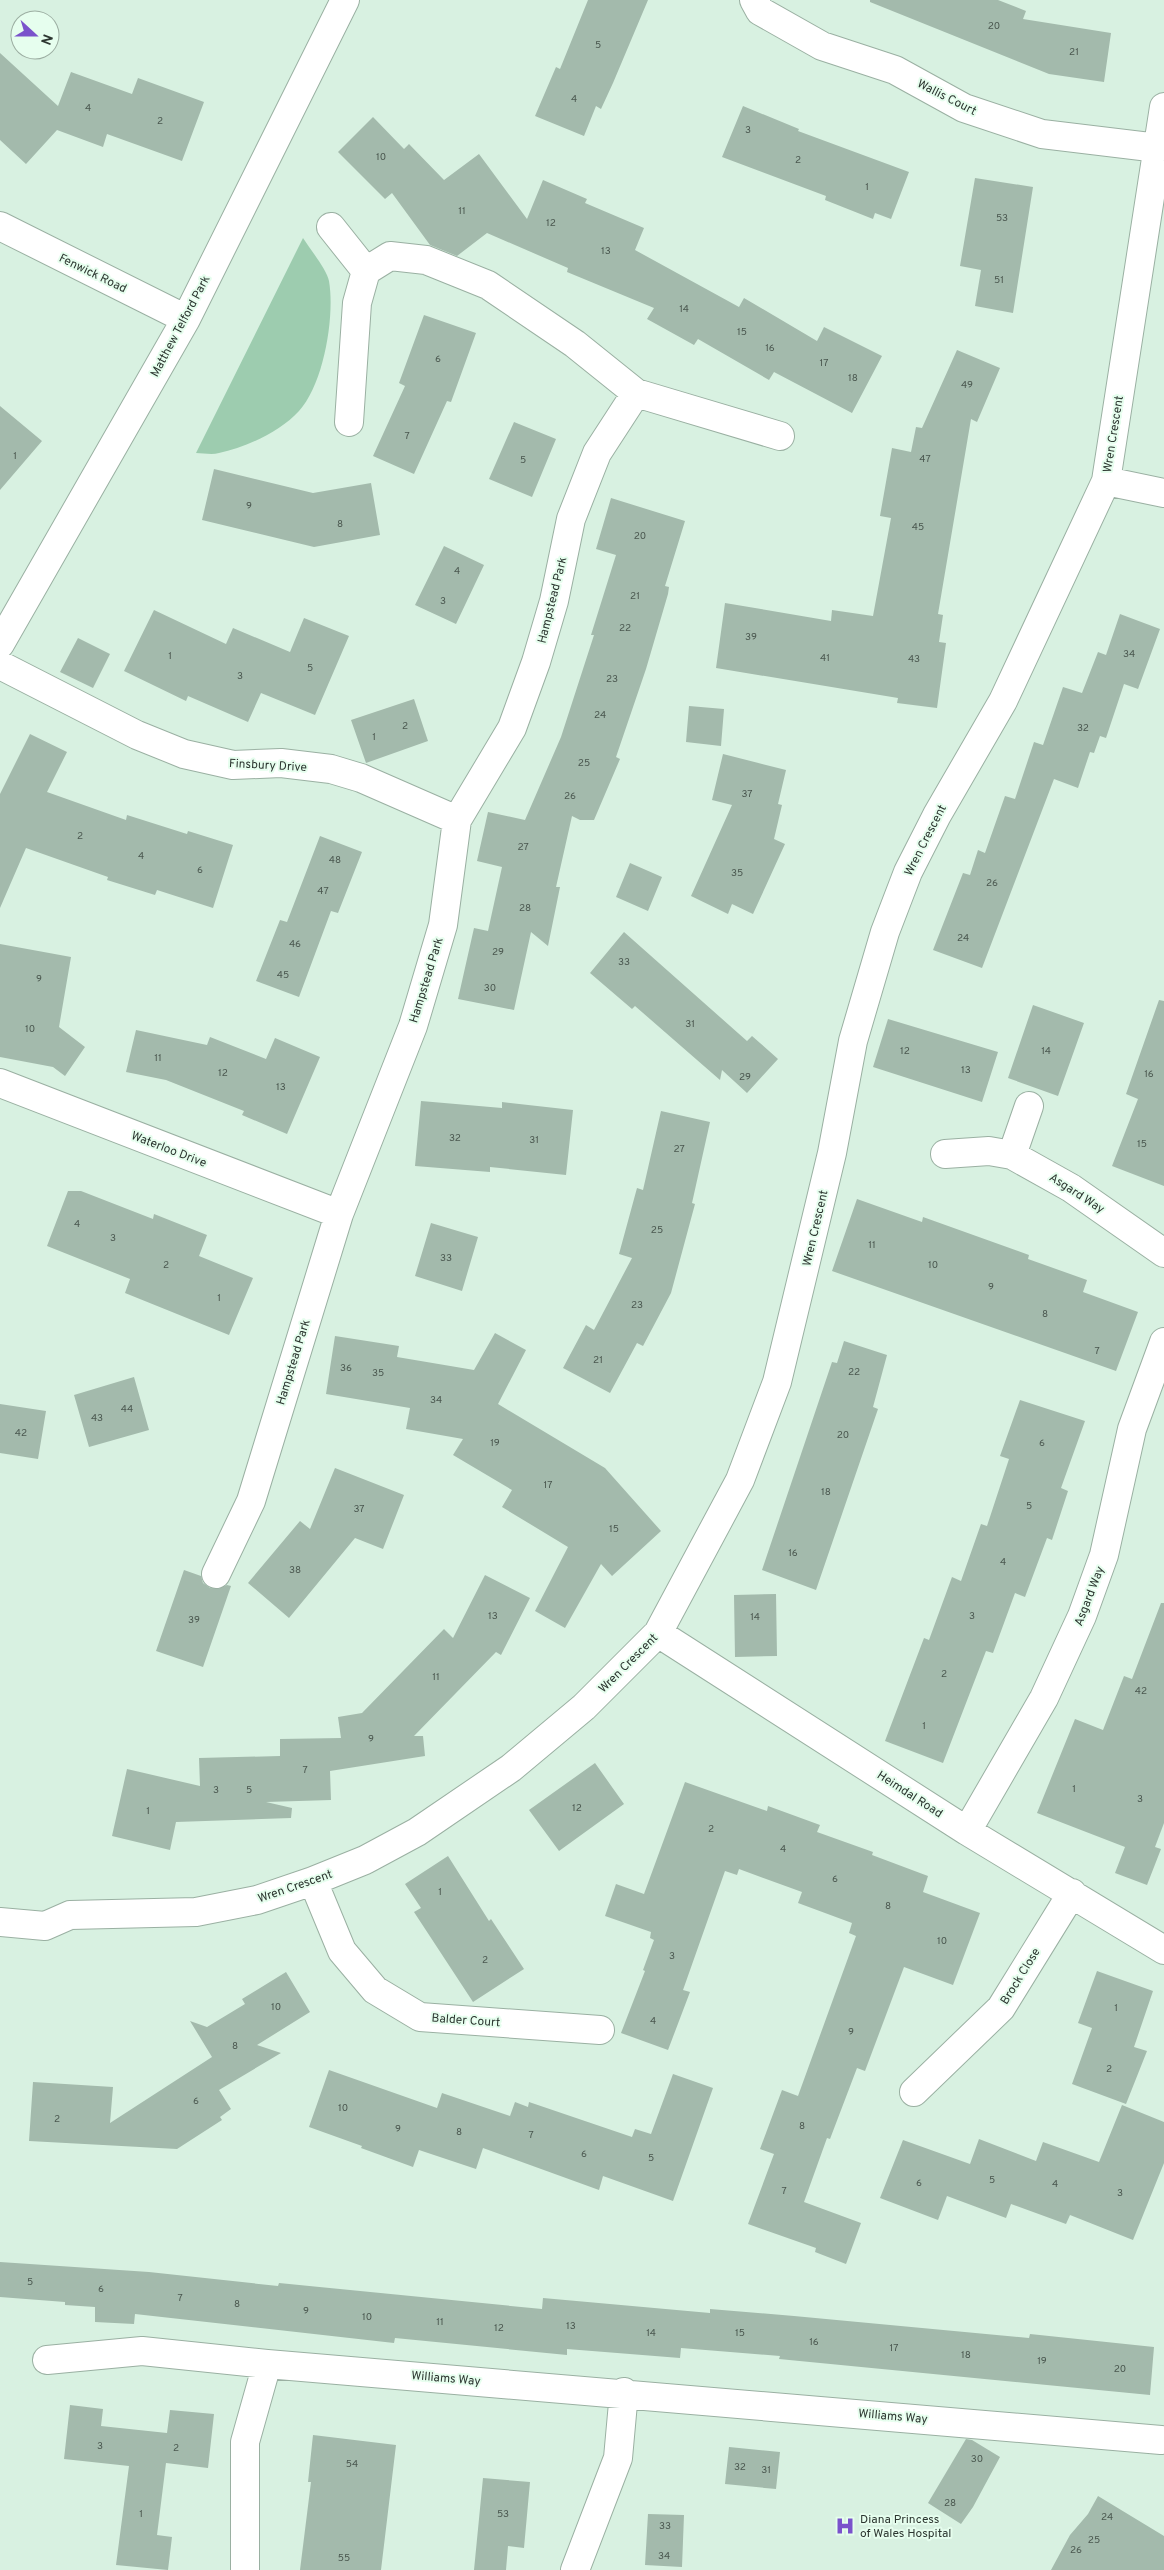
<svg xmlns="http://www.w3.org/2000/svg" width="1164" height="2570" font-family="Overpass,sans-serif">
<rect width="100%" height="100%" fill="#d8f1e1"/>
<path fill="#9dccaf" d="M 303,238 C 310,249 327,270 329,281 C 335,316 324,384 299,411 C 280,432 246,447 219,453 C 212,455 203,453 196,453 Z"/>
<path fill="#a3baac" d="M 588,0 L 648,0 L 613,83 L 601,109 L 596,106 L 584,136 L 535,116 L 556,67 L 560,69 Z
M 870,0 L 998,0 L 1026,11 L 1023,19 L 1111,33 L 1104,82 L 1049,74 L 870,2 Z
M 0,53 L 58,106 L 71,72 L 132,94 L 138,78 L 204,102 L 182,161 L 107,134 L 103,147 L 57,130 L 26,164 L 0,140 Z
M 743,106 L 799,129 L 798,131 L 909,172 L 891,219 L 875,213 L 873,219 L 825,200 L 826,196 L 722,157 Z
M 373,117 L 404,149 L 409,144 L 444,180 L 479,154 L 527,219 L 543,180 L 587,199 L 585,203 L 644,228 L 635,250 L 739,307 L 744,298 L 817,341 L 824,327 L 882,356 L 852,413 L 774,372 L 769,380 L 698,339 L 694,345 L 647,319 L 654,308 L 567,272 L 568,268 L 487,233 L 457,256 L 430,245 L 392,193 L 385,199 L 338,152 Z
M 975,178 L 1033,187 L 1013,313 L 975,306 L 981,270 L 960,266 Z
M 424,315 L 476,333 L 451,402 L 447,401 L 414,474 L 373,456 L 405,386 L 399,383 Z
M 957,350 L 1000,368 L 977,422 L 971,419 L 938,614 L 943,615 L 939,642 L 946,643 L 937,708 L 897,703 L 898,698 L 716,668 L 725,603 L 831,621 L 832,610 L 873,616 L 891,518 L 880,516 L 892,448 L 911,452 L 916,427 L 922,428 Z
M 0,406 L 42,441 L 0,490 Z
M 514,422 L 556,439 L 532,497 L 489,479 Z
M 214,469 L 313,493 L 371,483 L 380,535 L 314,547 L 202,520 Z
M 611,498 L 685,521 L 665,586 L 669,587 L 668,594 L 646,669 L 616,757 L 620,759 L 594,820 L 580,820 L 572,816 L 556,887 L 560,887 L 548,946 L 531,932 L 514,1010 L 458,999 L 474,928 L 488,931 L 502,867 L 477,861 L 488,812 L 525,820 L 561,737 L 594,635 L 591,635 L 616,555 L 596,549 Z
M 444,546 L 484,565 L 456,624 L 415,605 Z
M 154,610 L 226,644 L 233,628 L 290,652 L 304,618 L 349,636 L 315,715 L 261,693 L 248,722 L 188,696 L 186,701 L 124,671 Z
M 1120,614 L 1160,629 L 1138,689 L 1124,684 L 1106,738 L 1100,736 L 1094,753 L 1090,752 L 1078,788 L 1054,779 L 982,968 L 933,950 L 963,873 L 970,875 L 978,850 L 985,853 L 1005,796 L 1015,799 L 1034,742 L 1043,745 L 1063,687 L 1082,693 L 1098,652 L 1106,655 Z
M 78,638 L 110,654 L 93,688 L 60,672 Z
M 414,699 L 428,741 L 366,763 L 351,720 Z
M 689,706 L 724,709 L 721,746 L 686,742 Z
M 30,734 L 67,752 L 47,792 L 126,820 L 127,815 L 187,834 L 188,831 L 233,845 L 213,908 L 157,890 L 155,895 L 107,880 L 108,877 L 26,848 L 0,908 L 0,794 Z
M 723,754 L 786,770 L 778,804 L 782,805 L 774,839 L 785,844 L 753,914 L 732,904 L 728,914 L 691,896 L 732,805 L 712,800 Z
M 320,836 L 362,852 L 338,913 L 331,911 L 299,997 L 256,981 L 280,920 L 287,922 Z
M 630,863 L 662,877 L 648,911 L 616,897 Z
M 624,932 L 747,1041 L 752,1036 L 778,1059 L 747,1093 L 722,1070 L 720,1080 L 635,1006 L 632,1009 L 590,973 Z
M 0,944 L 71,957 L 59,1027 L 85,1047 L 65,1076 L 53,1067 L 0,1057 Z
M 1159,1000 L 1164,1001 L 1164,1186 L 1112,1166 L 1138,1099 L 1126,1094 Z
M 1033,1005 L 1084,1023 L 1058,1096 L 1008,1078 Z
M 888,1019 L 998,1052 L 982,1102 L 873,1067 Z
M 136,1030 L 207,1045 L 210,1037 L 266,1059 L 275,1038 L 320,1057 L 287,1134 L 242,1115 L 244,1111 L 166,1080 L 126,1072 Z
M 421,1101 L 502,1108 L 502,1102 L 573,1110 L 566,1175 L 490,1167 L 490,1172 L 415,1166 Z
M 661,1111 L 710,1122 L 692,1203 L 695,1204 L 671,1293 L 643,1346 L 637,1343 L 610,1393 L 563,1368 L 586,1325 L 594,1330 L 632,1258 L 619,1254 L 637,1188 L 643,1190 Z
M 68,1191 L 81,1191 L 153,1219 L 154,1214 L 207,1235 L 199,1256 L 253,1278 L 229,1335 L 125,1293 L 130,1279 L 47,1246 Z
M 857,1199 L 922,1222 L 923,1217 L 1029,1255 L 1028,1259 L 1087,1280 L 1083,1292 L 1138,1312 L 1116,1371 L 832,1271 Z
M 431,1223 L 478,1237 L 462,1291 L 415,1276 Z
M 495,1333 L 526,1350 L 498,1404 L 605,1468 L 661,1531 L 612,1576 L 601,1564 L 565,1628 L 535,1611 L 568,1547 L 502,1507 L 512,1490 L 453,1455 L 463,1439 L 406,1429 L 410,1408 L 326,1394 L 335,1336 L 399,1346 L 397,1357 L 474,1370 Z
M 844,1341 L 887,1355 L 873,1407 L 878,1409 L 816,1590 L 762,1570 L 832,1362 L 837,1363 Z
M 134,1377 L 149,1430 L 89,1447 L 74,1395 Z
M 1020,1400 L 1085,1421 L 1061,1488 L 1068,1491 L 1052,1540 L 1047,1538 L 1025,1597 L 1015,1593 L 993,1653 L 986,1651 L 943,1763 L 885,1741 L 924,1638 L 929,1640 L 952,1577 L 961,1581 L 981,1524 L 987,1526 L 1009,1459 L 1000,1456 Z
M 0,1404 L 46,1411 L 38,1459 L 0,1453 Z
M 335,1468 L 404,1495 L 383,1549 L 355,1538 L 289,1618 L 248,1583 L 300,1521 L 310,1529 Z
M 184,1570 L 201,1576 L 203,1583 L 210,1588 L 218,1589 L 227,1585 L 231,1586 L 203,1667 L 156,1651 Z
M 485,1575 L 530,1598 L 501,1655 L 496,1652 L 414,1736 L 423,1736 L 425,1756 L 330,1771 L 331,1800 L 266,1802 L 292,1808 L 291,1818 L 176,1822 L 170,1850 L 112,1836 L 127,1769 L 200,1786 L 199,1758 L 280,1756 L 280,1739 L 341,1738 L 338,1717 L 362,1713 L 444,1629 L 453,1638 Z
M 776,1594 L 777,1656 L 735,1657 L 734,1595 Z
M 1161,1603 L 1164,1603 L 1164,1823 L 1155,1847 L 1161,1849 L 1147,1885 L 1115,1873 L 1125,1847 L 1037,1813 L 1075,1719 L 1103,1730 L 1124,1676 L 1132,1679 Z
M 595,1763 L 624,1804 L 559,1851 L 529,1810 Z
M 685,1782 L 767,1811 L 768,1806 L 820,1825 L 817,1832 L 873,1852 L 872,1855 L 928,1876 L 923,1892 L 980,1913 L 953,1985 L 904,1967 L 865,2071 L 857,2068 L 830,2139 L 827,2138 L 804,2202 L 861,2223 L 846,2264 L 815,2252 L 816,2248 L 748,2224 L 774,2154 L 760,2149 L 782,2090 L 798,2096 L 856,1936 L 849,1933 L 852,1923 L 798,1903 L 802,1892 L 739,1869 L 737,1875 L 725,1871 L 683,1990 L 690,1992 L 668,2050 L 621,2033 L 645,1971 L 643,1970 L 654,1940 L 650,1938 L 651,1932 L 605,1916 L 616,1884 L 644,1894 Z
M 448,1856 L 489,1921 L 491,1919 L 524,1969 L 473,2002 L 414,1912 L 421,1908 L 405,1884 Z
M 1097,1971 L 1153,1991 L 1134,2047 L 1147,2051 L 1126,2104 L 1072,2084 L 1092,2028 L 1078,2023 Z
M 286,1972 L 310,2012 L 257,2045 L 281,2053 L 219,2090 L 231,2109 L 220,2117 L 222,2120 L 177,2149 L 29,2141 L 33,2082 L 113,2087 L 110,2123 L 212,2057 L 190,2021 L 207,2027 L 245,2004 L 242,1999 Z
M 329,2070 L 437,2108 L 442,2093 L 510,2116 L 515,2102 L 528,2107 L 529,2102 L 632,2137 L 635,2129 L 651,2134 L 673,2074 L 713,2088 L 673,2201 L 603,2176 L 599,2190 L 483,2148 L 476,2169 L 419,2150 L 413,2167 L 361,2148 L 362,2146 L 309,2127 Z
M 1122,2105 L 1164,2122 L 1164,2163 L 1133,2240 L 1070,2215 L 1066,2224 L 1011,2204 L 1006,2218 L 947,2196 L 938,2220 L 880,2198 L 903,2140 L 970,2164 L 979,2139 L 1036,2161 L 1043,2142 L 1099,2162 Z
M 0,2262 L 149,2272 L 278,2286 L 279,2283 L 542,2309 L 543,2298 L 710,2313 L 710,2309 L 794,2316 L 1029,2338 L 1030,2334 L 1154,2347 L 1150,2395 L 779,2359 L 780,2356 L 681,2348 L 680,2358 L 567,2349 L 567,2355 L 395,2338 L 394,2343 L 135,2314 L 134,2324 L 95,2322 L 95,2307 L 65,2305 L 65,2302 L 0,2297 Z
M 70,2405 L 103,2409 L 101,2426 L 167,2433 L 170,2410 L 214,2414 L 208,2468 L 166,2463 L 157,2535 L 172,2537 L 168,2570 L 116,2565 L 129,2466 L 64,2459 Z
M 313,2435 L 396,2445 L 381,2570 L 300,2570 L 311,2482 L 308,2482 Z
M 966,2439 L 972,2440 L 1000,2457 L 973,2507 L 961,2524 L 928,2503 Z
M 729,2447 L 780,2452 L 776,2489 L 725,2484 Z
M 483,2478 L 530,2482 L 524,2548 L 508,2546 L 506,2570 L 474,2570 Z
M 1098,2496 L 1164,2536 L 1164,2570 L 1051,2570 L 1070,2535 L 1088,2514 Z
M 648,2514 L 684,2515 L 682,2567 L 645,2565 Z"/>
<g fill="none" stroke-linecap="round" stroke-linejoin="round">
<g stroke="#9ab0a2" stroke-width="30">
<path id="minor" d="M 754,0 L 760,11 L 822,46 L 895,70 L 964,108 L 1042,134 L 1158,148
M 0,226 L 186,319
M 331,227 L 366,271
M 349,422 L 357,303 L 366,271 L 390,256 L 426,260 L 488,285 L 575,344 L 636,393 L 780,436
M 1106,481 L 1164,493
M 0,644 L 186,319 L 345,0
M 0,665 L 137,735 L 184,754 L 233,765 L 281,763 L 331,769 L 361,778 L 457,820
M 0,1083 L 339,1214
M 945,1154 L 989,1151 L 1012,1155 L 1071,1188 L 1164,1253
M 1012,1155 L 1029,1106
M 216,1574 L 251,1501 L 339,1214 L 413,1026 L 443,925 L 457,820 L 512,728 L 536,662 L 554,601 L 571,519 L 597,453 L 636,393
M 658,1633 L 967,1831 L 1164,1950
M 967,1831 L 1044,1698 L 1082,1616 L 1104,1555 L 1132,1429 L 1164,1342
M 313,1881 L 342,1951 L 375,1990 L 420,2017 L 600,2030
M 0,1922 L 45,1926 L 70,1915 L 196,1912 L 257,1900 L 313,1881 L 365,1860 L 417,1832 L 511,1768 L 584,1707 L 658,1633 L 740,1480 L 777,1382 L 832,1153 L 853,1041 L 885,932 L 908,872 L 937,815 L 1003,701 L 1106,481 L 1164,107
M 914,2092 L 1001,2008 L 1072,1893
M 47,2360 L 142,2351 L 267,2364 L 1161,2440
M 245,2570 L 245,2442 L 267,2364
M 575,2570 L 618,2458 L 624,2392"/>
</g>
<use href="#minor" stroke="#fff" stroke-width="28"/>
</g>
<defs>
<g id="hospital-bare" transform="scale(1.5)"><path d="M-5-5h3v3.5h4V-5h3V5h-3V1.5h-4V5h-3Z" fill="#7a52cb" stroke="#e6feee" stroke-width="2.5" paint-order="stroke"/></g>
</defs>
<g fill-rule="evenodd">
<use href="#hospital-bare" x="845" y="2526"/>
</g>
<g text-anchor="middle" stroke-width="4" stroke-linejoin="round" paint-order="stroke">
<g font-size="10" fill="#4a574f">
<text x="994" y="29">20</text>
<text x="598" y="48">5</text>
<text x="1074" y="55">21</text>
<text x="574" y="102">4</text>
<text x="88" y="111">4</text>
<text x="160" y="124">2</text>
<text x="748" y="133">3</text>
<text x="381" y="160">10</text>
<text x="798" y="163">2</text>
<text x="867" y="190">1</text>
<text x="462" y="214">11</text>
<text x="1002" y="221">53</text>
<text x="551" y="226">12</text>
<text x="606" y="254">13</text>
<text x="999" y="283">51</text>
<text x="684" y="312">14</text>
<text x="742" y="335">15</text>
<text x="770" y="351">16</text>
<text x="438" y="362">6</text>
<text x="824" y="366">17</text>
<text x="853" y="381">18</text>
<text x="967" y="388">49</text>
<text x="407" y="439">7</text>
<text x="15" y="459">1</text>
<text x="925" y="462">47</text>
<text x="523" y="463">5</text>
<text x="249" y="509">9</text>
<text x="340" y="527">8</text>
<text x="918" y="530">45</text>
<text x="640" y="539">20</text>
<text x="457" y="574">4</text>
<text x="635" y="599">21</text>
<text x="443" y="604">3</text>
<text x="625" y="631">22</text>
<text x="751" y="640">39</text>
<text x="1129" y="657">34</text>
<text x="170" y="659">1</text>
<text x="825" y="661">41</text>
<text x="914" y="662">43</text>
<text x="310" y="671">5</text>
<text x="240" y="679">3</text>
<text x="612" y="682">23</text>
<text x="600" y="718">24</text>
<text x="405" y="729">2</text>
<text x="1083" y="731">32</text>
<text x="374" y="740">1</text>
<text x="584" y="766">25</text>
<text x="747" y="797">37</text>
<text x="570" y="799">26</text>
<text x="80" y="839">2</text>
<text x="523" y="850">27</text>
<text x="141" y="859">4</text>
<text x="335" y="863">48</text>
<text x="200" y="873">6</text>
<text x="737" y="876">35</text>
<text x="992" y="886">26</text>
<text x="323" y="894">47</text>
<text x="525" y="911">28</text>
<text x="963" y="941">24</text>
<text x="295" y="947">46</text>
<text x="498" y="955">29</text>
<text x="624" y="965">33</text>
<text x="283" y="978">45</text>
<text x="39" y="982">9</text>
<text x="490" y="991">30</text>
<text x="690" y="1027">31</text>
<text x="30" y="1032">10</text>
<text x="905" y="1054">12</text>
<text x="1046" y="1054">14</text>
<text x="158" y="1061">11</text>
<text x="966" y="1073">13</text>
<text x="223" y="1076">12</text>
<text x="1149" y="1077">16</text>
<text x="745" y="1080">29</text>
<text x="281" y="1090">13</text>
<text x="455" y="1141">32</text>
<text x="534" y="1143">31</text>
<text x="1142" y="1147">15</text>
<text x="679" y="1152">27</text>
<text x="77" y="1227">4</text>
<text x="657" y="1233">25</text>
<text x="113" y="1241">3</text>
<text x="872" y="1248">11</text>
<text x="446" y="1261">33</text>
<text x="166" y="1268">2</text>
<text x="933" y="1268">10</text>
<text x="991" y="1290">9</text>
<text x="219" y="1301">1</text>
<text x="637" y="1308">23</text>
<text x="1045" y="1317">8</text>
<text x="1097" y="1354">7</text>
<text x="598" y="1363">21</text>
<text x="346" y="1371">36</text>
<text x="854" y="1375">22</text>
<text x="378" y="1376">35</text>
<text x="436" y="1403">34</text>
<text x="127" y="1412">44</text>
<text x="97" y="1421">43</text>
<text x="21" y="1436">42</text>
<text x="843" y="1438">20</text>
<text x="495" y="1446">19</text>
<text x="1042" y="1446">6</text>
<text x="548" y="1488">17</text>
<text x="826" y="1495">18</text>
<text x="1029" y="1509">5</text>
<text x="359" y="1512">37</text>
<text x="614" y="1532">15</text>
<text x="793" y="1556">16</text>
<text x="1003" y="1565">4</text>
<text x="295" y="1573">38</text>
<text x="493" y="1619">13</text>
<text x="972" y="1619">3</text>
<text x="755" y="1620">14</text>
<text x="194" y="1623">39</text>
<text x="944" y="1677">2</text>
<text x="436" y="1680">11</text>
<text x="1141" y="1694">42</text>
<text x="924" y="1729">1</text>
<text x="371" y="1742">9</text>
<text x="305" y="1773">7</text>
<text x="1074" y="1792">1</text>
<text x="216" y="1793">3</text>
<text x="249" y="1793">5</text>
<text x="1140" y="1802">3</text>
<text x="577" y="1811">12</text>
<text x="148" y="1814">1</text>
<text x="711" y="1832">2</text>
<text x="783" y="1852">4</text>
<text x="835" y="1882">6</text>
<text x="440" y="1895">1</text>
<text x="888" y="1909">8</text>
<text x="942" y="1944">10</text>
<text x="672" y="1959">3</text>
<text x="485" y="1963">2</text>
<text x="276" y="2010">10</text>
<text x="1116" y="2011">1</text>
<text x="653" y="2024">4</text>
<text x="851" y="2035">9</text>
<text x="235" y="2049">8</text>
<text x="1109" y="2072">2</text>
<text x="196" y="2104">6</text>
<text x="343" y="2111">10</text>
<text x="57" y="2122">2</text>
<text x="802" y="2129">8</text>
<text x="398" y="2132">9</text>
<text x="459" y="2135">8</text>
<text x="531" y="2138">7</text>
<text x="584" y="2157">6</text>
<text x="651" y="2161">5</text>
<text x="992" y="2183">5</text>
<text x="919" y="2186">6</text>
<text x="1055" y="2187">4</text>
<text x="784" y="2194">7</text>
<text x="1120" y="2196">3</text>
<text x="30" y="2285">5</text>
<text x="101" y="2292">6</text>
<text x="180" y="2301">7</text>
<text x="237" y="2307">8</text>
<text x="306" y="2314">9</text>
<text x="367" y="2320">10</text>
<text x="440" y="2325">11</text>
<text x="571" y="2329">13</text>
<text x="499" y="2331">12</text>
<text x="651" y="2336">14</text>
<text x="740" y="2336">15</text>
<text x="814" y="2345">16</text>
<text x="894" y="2351">17</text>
<text x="966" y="2358">18</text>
<text x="1042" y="2364">19</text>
<text x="1120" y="2372">20</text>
<text x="100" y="2449">3</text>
<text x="176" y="2451">2</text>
<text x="977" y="2462">30</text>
<text x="352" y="2467">54</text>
<text x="740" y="2470">32</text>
<text x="766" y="2473">31</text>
<text x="950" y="2506">28</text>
<text x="141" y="2517">1</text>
<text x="503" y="2517">53</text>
<text x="1107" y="2520">24</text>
<text x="665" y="2529">33</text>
<text x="1094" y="2543">25</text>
<text x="1076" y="2553">26</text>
<text x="664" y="2559">34</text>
<text x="344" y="2561">55</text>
</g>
<g font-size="12" fill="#2c3630" stroke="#e6feee">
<text transform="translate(947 97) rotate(27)" y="4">Wallis Court</text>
<text transform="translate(93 273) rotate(26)" y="4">Fenwick Road</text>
<text transform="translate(180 326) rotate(-62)" y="4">Matthew Telford Park</text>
<text transform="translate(1113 434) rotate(-81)" y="4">Wren Crescent</text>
<text transform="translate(552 600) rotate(-76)" y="4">Hampstead Park</text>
<text transform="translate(268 765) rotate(3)" y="4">Finsbury Drive</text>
<text transform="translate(925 840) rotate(-63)" y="4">Wren Crescent</text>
<text transform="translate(426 980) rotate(-73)" y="4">Hampstead Park</text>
<text transform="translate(169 1149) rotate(21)" y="4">Waterloo Drive</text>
<text transform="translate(1077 1193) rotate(33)" y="4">Asgard Way</text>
<text transform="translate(815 1228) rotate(-77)" y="4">Wren Crescent</text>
<text transform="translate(293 1362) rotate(-73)" y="4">Hampstead Park</text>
<text transform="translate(1089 1596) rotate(-69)" y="4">Asgard Way</text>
<text transform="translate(628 1663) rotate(-45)" y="4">Wren Crescent</text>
<text transform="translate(910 1794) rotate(33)" y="4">Heimdal Road</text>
<text transform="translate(295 1886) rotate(-19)" y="4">Wren Crescent</text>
<text transform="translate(1020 1976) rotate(-58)" y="4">Brock Close</text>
<text transform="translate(466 2020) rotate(4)" y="4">Balder Court</text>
<text transform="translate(446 2378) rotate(5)" y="4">Williams Way</text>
<text transform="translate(893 2416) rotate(5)" y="4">Williams Way</text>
</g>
<g font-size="12" fill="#2c3630" stroke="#e6feee" text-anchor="start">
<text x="860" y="2523">Diana Princess<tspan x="860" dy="14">of Wales Hospital</tspan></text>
</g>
</g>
<g transform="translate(35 35) rotate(111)"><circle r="24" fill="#e6feee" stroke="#9caea2"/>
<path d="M0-4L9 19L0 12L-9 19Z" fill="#7a52cb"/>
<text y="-8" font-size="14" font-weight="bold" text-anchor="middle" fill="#2c3630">N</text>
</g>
</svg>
